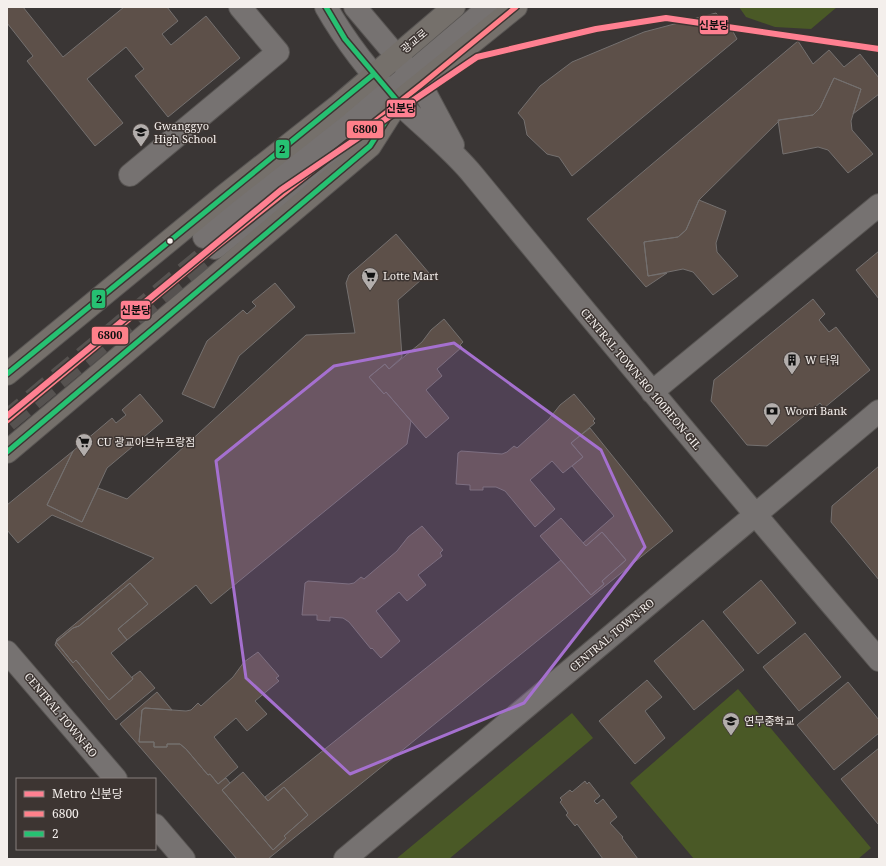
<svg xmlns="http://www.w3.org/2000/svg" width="886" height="866" font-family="'Noto Serif','Noto Sans KR',serif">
<rect width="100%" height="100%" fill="#3a3635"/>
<path fill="#4a5926" d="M 739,7 L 837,7 L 811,29 L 775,27 L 746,17 Z
M 738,689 L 871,848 L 858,859 L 694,859 L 630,783 Z
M 572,713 L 593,738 L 449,859 L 396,859 Z"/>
<path fill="#5d5049" stroke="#74706f" d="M 7,7 L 23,7 L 63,57 L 124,7 L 167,7 L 178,21 L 162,34 L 171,45 L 206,16 L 240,58 L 168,117 L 135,76 L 144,69 L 126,47 L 87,79 L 123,123 L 95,146 L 27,61 L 33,56 L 7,23 Z
M 716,13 L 731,28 L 737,39 L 572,176 L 559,157 L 547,154 L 527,135 L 524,120 L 518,113 L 540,86 L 572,62 L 644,32 Z
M 798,41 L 813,64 L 829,50 L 844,67 L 860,54 L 879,78 L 879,94 L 853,114 L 861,89 L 834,78 L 820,108 L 813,115 L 780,120 L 699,200 L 686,230 L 678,237 L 644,242 L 648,276 L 667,273 L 646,287 L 587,219 Z
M 834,78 L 861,89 L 851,121 L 852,130 L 873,154 L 848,173 L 828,150 L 818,147 L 783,154 L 778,120 L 813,115 L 820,108 Z
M 699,200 L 726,211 L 716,243 L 717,252 L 738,276 L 713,295 L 693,272 L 683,269 L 648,276 L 644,242 L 678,237 L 686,230 Z
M 396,234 L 429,273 L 398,300 L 402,357 L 389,369 L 385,364 L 369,377 L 384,394 L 386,392 L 411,421 L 407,444 L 211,604 L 196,585 L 127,640 L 118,629 L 148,604 L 130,583 L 79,626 L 73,628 L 56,642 L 57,639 L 154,558 L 52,515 L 18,543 L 7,530 L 7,505 L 73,451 L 47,505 L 82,522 L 98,488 L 127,499 L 306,335 L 355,333 L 346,283 L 349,275 Z
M 879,251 L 879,299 L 856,270 Z
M 275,283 L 295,307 L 239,356 L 214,408 L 182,394 L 207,341 L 243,310 L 247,314 L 256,306 L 252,302 Z
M 813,299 L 825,314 L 819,320 L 829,332 L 836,327 L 870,370 L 824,408 L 820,403 L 767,446 L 747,445 L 711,401 L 714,380 Z
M 444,319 L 463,342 L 460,345 L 462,347 L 437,369 L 442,376 L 426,390 L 449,418 L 426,438 L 386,392 L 384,394 L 369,377 L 385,364 L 389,369 L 422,342 L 431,330 Z
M 140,394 L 163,421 L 107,468 L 82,522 L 47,505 L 73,451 L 112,418 L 116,423 L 126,415 L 122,410 Z
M 574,394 L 595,419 L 593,421 L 595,423 L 571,443 L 583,457 L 563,473 L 552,461 L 530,480 L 555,509 L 535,527 L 505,491 L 496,487 L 483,487 L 483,490 L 470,490 L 470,485 L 456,484 L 458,453 L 461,451 L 502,454 L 507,452 L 514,446 L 517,448 L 549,419 L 560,405 Z
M 590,428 L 673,531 L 268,859 L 237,859 L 120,724 L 157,692 L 172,710 L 145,708 L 142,710 L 139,742 L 154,742 L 154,747 L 167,747 L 167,744 L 180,744 L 186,749 L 208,775 L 210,774 L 218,784 L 226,778 L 230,783 L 222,790 L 273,850 L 286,838 L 284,836 L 308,815 L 284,787 L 268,801 L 265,797 L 561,560 L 591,595 L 604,584 L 602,581 L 626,560 L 602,532 L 586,546 L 583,543 L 614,516 L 572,466 L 583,457 L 571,443 Z
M 879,466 L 879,580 L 831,522 L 832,506 Z
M 561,518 L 586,546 L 602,532 L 626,560 L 602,581 L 604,584 L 591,595 L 540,536 Z
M 422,526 L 443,550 L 440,553 L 442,556 L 418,575 L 426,585 L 407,601 L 399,592 L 376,611 L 400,641 L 381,658 L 372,648 L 371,649 L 349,622 L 343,618 L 330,617 L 330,621 L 317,620 L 317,615 L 302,615 L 305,583 L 308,581 L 349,584 L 354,583 L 361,577 L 364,579 L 397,551 L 408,537 Z
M 761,580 L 796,623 L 758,654 L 723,612 Z
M 130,583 L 148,604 L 118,629 L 127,640 L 111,653 L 133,679 L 109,700 L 76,660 L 73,663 L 56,642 L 73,628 L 79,626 Z
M 703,620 L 744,670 L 694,710 L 654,661 Z
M 805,633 L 841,677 L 799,711 L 763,667 Z
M 56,642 L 73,663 L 76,660 L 109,700 L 133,679 L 132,677 L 140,671 L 155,688 L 116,720 L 55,645 Z
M 258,652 L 279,676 L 276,678 L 279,681 L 255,701 L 267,714 L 247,731 L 236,718 L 214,737 L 238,767 L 218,784 L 210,774 L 208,775 L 186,749 L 180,744 L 167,744 L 167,747 L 154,747 L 154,742 L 139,742 L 142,710 L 145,708 L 186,711 L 191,710 L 198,703 L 201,706 L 233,677 L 244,662 Z
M 647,680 L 662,697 L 645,711 L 665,738 L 635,764 L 599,721 Z
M 848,682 L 879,720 L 879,733 L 834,770 L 797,725 Z
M 879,748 L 879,823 L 878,824 L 841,779 Z
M 243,772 L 268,801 L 284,787 L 308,815 L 284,836 L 286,838 L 273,850 L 222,790 Z
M 585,781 L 587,784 L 589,782 L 600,796 L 594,801 L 597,804 L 603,799 L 617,817 L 610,823 L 623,837 L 622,838 L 638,859 L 603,859 L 577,824 L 575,826 L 566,815 L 568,813 L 560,802 L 562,800 L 560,798 L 570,790 L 572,792 Z"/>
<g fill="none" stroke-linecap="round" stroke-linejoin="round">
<path stroke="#565250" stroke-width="22" stroke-dasharray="22 11" stroke-linecap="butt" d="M 7,421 L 215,248"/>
<g stroke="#585553" stroke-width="24">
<path id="minor" d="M 326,7 C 346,42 371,74 399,103 C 423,127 451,148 473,175 C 607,338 742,500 879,660
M 355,7 L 421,85 L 453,145
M 130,175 L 278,52 L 240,7
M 204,237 L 332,130 L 389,92 L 489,7
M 215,248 L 394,105
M 652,392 L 879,205
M 7,652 L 116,779
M 155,825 L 184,859
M 345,859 L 879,411"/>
</g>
<g stroke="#585553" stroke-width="24">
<path id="major" d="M 7,374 L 225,195 L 338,106 L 454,7
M 7,452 L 370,146 L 398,102 L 516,7"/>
</g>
<use href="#minor" stroke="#767271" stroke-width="22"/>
<use href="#major" stroke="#75706b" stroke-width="22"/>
<g stroke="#3d3532" stroke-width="8">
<path id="bus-1" d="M 7,421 L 215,248 L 421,85 L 516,7"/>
</g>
<g stroke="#3d3532" stroke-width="8">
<path id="bus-2" d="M 7,374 L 374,74
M 7,452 L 370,146 L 398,102 L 345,39 L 326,7"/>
</g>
<use href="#bus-1" stroke="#ff808a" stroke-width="5"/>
<use href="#bus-2" stroke="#26c172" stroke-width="5"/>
<g stroke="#3d3532" stroke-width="9">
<path id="metro-1" d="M 7,416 L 281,190 L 477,57 L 596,29 L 666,18 L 879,49"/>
</g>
<use href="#metro-1" stroke="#ff8091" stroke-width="6"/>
</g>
<path fill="#a570cf" fill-opacity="0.2" stroke="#a570cf" stroke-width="3" stroke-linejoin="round" d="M 454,343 L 601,450 L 645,547 L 524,703 L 350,774 L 246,678 L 216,461 L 334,366 Z"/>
<defs>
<g id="school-pin" transform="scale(0.9)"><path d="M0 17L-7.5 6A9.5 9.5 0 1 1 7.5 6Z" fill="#b3aeac" stroke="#3d3532"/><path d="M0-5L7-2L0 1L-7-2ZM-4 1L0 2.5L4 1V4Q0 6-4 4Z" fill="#111"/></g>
<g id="supermarket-pin" transform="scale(0.9)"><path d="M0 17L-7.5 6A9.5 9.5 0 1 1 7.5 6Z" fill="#b3aeac" stroke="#3d3532"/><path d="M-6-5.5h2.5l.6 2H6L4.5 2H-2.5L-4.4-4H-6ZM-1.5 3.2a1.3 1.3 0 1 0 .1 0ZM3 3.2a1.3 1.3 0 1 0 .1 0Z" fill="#111"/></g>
<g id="building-pin" transform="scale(0.9)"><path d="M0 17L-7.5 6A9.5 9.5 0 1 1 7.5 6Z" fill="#b3aeac" stroke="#3d3532"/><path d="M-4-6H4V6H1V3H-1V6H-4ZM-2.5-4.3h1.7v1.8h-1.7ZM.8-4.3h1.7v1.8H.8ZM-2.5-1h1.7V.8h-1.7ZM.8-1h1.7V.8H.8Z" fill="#111"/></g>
<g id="bank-pin" transform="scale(0.9)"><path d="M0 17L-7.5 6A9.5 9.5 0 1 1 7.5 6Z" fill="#b3aeac" stroke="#3d3532"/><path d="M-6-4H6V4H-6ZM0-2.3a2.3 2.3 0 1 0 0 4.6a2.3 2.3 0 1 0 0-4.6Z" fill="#111"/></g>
</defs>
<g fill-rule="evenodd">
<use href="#school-pin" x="141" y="132"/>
<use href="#supermarket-pin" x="370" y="276"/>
<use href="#building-pin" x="792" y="360"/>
<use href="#bank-pin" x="772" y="411"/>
<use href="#supermarket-pin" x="84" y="442"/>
<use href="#school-pin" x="731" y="721"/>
</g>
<circle fill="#f4efec" stroke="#3d3532" stroke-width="1.5" cx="170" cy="241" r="3.5"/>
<g text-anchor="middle" stroke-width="3" stroke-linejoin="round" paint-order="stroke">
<g font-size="11" fill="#f4efec" stroke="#3d3532">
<text transform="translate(414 41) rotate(-40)" y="4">광교로</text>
<text transform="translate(641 379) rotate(50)" y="4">CENTRAL TOWN-RO 100BEON-GIL</text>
<text transform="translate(612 635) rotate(-40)" y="4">CENTRAL TOWN-RO</text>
<text transform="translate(61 715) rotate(50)" y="4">CENTRAL TOWN-RO</text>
</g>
<g font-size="11" fill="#f4efec" stroke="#3d3532" text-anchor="start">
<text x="154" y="130">Gwanggyo<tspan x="154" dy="13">High School</tspan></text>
<text x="383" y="280">Lotte Mart</text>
<text x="805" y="364">W 타워</text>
<text x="785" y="415">Woori Bank</text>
<text x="97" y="446">CU 광교아브뉴프랑점</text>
<text x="744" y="725">연무중학교</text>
</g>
</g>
<g stroke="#3d3532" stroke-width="1.5">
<rect x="699" y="15" width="30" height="20" rx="4" fill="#ff8091"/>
<rect x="386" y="99" width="30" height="19" rx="4" fill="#ff8091"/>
<rect x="346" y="120" width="38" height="19" rx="4" fill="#ff808a"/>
<rect x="275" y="139" width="15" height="20" rx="4" fill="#26c172"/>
<rect x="91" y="289" width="15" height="20" rx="4" fill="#26c172"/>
<rect x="120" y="300" width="31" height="20" rx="4" fill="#ff8091"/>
<rect x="91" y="326" width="38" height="19" rx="4" fill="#ff808a"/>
</g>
<g font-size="11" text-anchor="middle" font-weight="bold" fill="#111">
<text x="714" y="29">신분당</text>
<text x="401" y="112">신분당</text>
<text x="365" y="133">6800</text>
<text x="282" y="153">2</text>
<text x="99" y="303">2</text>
<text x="136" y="314">신분당</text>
<text x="110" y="339">6800</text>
</g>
<rect width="886" height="866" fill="none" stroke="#f4efec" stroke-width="16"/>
<rect x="16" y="778" width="140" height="72" fill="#3d3532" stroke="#867f7c"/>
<rect x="24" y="791" width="20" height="6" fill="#ff8091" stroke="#867f7c"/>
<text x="52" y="798" font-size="12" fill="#f4efec">Metro 신분당</text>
<rect x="24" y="811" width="20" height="6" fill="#ff808a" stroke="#867f7c"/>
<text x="52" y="818" font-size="12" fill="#f4efec">6800</text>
<rect x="24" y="831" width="20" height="6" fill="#26c172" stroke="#867f7c"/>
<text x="52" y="838" font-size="12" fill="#f4efec">2</text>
</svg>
